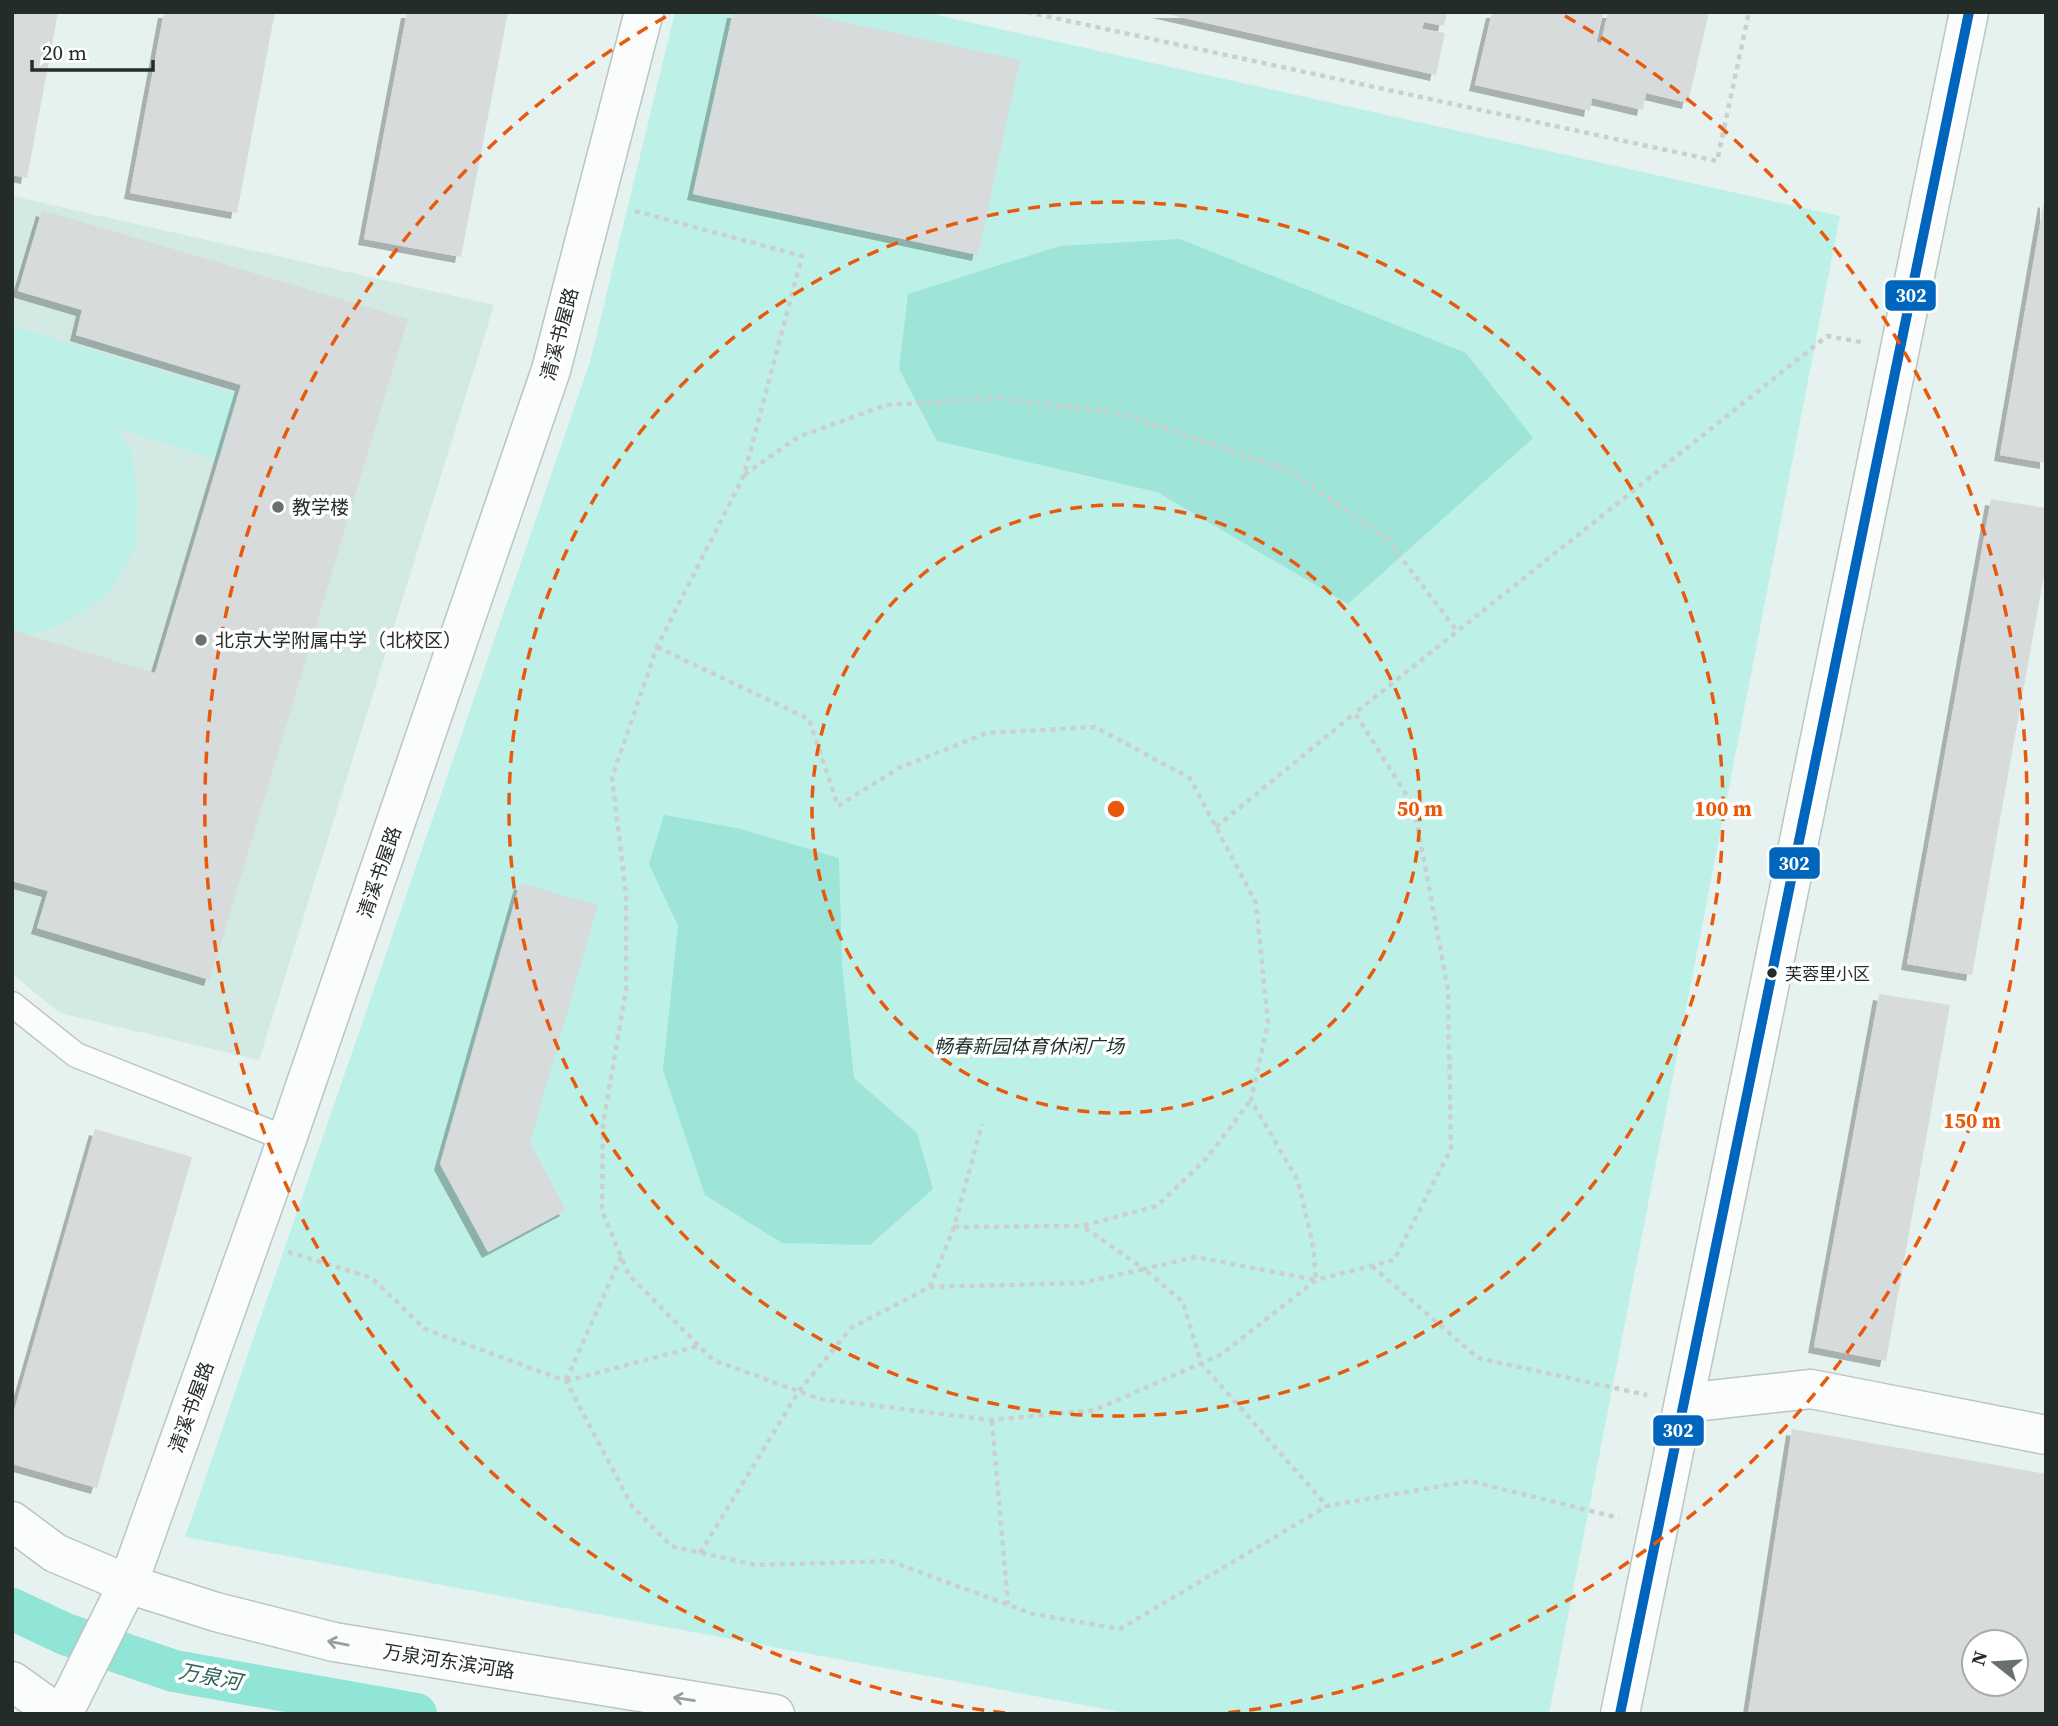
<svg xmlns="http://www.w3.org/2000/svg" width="2058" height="1726" font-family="'Source Serif 4','Noto Sans SC',serif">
<defs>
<filter id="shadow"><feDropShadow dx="-6" dy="6" stdDeviation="0" flood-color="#0004"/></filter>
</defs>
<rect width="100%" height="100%" fill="#e5f2ef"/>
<path fill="#d3e9e4" d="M 12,196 L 494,305 L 259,1060 L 60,1013 L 12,974 Z"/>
<path fill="#bdf1e7" d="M 675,12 L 924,12 L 1840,216 L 1549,1714 L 1131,1714 L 185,1537 L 590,362 Z
M 12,326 L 268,403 L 247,469 L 117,428 L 131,452 L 138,494 L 136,549 L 105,598 L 60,625 L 12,639 Z"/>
<path fill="#9ee4d8" d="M 1180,239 L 1466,353 L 1533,438 L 1348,604 L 1157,492 L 937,441 L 899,369 L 908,294 L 1060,246 Z
M 664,815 L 737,828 L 839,858 L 842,963 L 854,1078 L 917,1133 L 933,1189 L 870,1245 L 782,1243 L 705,1195 L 663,1070 L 678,926 L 649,864 Z"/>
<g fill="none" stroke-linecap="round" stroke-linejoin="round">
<path stroke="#90e5d7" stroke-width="42" d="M 12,1609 L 65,1634 L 174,1671 L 416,1714"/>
</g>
<path fill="#d8dbdb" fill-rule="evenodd" filter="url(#shadow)" d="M 12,12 L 58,12 L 27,178 L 12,175 Z
M 164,12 L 275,12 L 237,213 L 130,193 Z
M 407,12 L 508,12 L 461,257 L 364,239 Z
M 733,12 L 798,12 L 1020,60 L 978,255 L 693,194 Z
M 1158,12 L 1447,12 L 1444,26 L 1424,22 L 1422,29 L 1445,33 L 1436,75 Z
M 1492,12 L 1603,12 L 1596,42 L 1601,43 L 1608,12 L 1709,12 L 1688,103 L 1646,93 L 1643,110 L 1592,98 L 1590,111 L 1475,85 Z
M 2044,201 L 2046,202 L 2046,463 L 2000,455 Z
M 42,210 L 408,319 L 210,980 L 37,928 L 48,891 L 12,881 L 12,630 L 155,673 L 241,385 L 76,335 L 82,310 L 18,291 Z
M 1991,499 L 2046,508 L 2046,564 L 1972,975 L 1907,964 Z
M 520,883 L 598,905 L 530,1143 L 566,1210 L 488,1252 L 440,1164 Z
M 1879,994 L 1950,1005 L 1886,1361 L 1814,1347 Z
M 95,1129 L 192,1157 L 97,1488 L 12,1464 L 12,1418 Z
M 1792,1429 L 2046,1474 L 2046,1714 L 1748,1714 ZM 1974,1642 L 2016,1642 L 2016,1684 L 1974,1684 Z"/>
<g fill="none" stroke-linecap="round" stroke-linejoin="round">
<g stroke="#bbc5c3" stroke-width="27">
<path id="lane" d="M 12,1004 L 76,1055 L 287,1139"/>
</g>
<g stroke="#bbc5c3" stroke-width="41">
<path id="street" d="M 1684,1403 L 1811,1389 L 2046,1435
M 12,1521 L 55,1553 L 128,1584 L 216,1612 L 334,1642 L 775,1714
M 12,1681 L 58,1714
M 63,1714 L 128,1584 L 287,1139 L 551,370 L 644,12"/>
</g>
<g stroke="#bbc5c3" stroke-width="41">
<path id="secondary" d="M 1620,1714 L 1969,12"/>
</g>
<path stroke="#cbd0cf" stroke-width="4.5" stroke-dasharray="5 5" stroke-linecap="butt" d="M 1027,12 L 1717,161 L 1749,12
M 635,211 L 802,256 L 744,475 L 798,437 L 886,405 L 998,398 L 1119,413 L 1290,471 L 1386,538 L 1458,632
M 744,475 L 657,647 L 612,777 L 626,895 L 626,990 L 603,1124 L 602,1211 L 629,1275 L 713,1360 L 820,1399 L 992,1420 L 1095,1410 L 1222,1354 L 1316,1280 L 1394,1260 L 1451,1149 L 1448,990 L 1414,807 L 1355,713 L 1827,336 L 1861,342
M 657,647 L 809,719 L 838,806 L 899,768 L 987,733 L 1095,727 L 1190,778 L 1256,903 L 1268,1023 L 1251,1100 L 1298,1181 L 1313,1245 L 1316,1280 L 1195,1257 L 1144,1269 L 1082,1226
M 1216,827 L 1355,713
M 954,1227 L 1082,1226 L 1157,1206 L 1206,1159 L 1251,1100
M 288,1252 L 372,1278 L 425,1329 L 566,1381 L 632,1506 L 671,1546 L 755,1565 L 890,1561 L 1033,1614 L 1120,1629 L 1327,1506 L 1470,1481 L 1619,1518
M 1372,1266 L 1478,1358 L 1647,1395
M 930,1287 L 954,1227 L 982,1124
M 566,1380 L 621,1257
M 566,1381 L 699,1346
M 992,1421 L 1008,1604
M 700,1553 L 799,1391 L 851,1328 L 930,1287 L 1082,1283 L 1144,1269 L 1183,1302 L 1201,1363 L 1327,1506"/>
<use href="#lane" stroke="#fbfdfd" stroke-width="24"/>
<use href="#street" stroke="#fbfdfd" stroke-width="38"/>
<use href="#secondary" stroke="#fbfdfd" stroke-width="38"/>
<g stroke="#fff" stroke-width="16">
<path id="bus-1" d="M 1620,1714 L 1969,12"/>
</g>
<use href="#bus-1" stroke="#0065bd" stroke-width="10"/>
</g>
<defs><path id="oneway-shaft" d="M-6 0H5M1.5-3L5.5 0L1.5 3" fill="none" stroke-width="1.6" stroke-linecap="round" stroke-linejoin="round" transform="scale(1.75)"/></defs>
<g stroke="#9a9f9e">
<use href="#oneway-shaft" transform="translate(338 1643) rotate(-169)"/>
<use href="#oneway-shaft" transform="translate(684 1699) rotate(-171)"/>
</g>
<g fill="none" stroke="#e8590c" stroke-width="3.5" stroke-dasharray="12 9">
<circle cx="1116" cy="809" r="304"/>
<circle cx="1116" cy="809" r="607"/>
<path d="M1005 1713A911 911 0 0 1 667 16M1565 16A911 911 0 0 1 1227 1713"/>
</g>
<g fill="#68716f" stroke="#fff" stroke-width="2.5">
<circle cx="278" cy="507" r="7"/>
<circle cx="201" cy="640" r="7"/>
</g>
<circle fill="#242c2a" stroke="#fff" stroke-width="2.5" cx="1772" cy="973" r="6"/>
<g text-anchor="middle" stroke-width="7" stroke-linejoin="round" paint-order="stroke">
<g font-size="17" fill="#242c2a" stroke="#fff" text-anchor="start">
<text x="1785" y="980">芙蓉里小区</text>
</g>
<g font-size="19" fill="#242c2a" stroke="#fff">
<text transform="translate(559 334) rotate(-75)" y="7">清溪书屋路</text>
<text transform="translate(379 872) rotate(-71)" y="7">清溪书屋路</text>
<text transform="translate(191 1407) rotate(-70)" y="7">清溪书屋路</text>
<text transform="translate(449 1661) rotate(9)" y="7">万泉河东滨河路</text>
</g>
<g font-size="19" fill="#242c2a" stroke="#fff" text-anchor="start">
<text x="292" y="514">教学楼</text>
<text x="215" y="647">北京大学附属中学（北校区）</text>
</g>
<g font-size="19" font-style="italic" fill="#1c312d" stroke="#fff">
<text x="1029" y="1053">畅春新园体育休闲广场</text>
</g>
<g font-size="21" font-style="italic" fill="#30625a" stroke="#fff">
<text transform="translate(210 1677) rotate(11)" y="7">万泉河</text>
</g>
</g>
<circle cx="1116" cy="809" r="10" fill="#e8590c" stroke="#fff" stroke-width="3.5"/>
<g font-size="21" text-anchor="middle" font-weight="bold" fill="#e8590c" stroke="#fff" stroke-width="7" stroke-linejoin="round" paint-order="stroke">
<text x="1420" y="816">50 m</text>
<text x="1723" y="816">100 m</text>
<text x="1972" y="1128">150 m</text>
</g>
<g stroke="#fff" stroke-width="2.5">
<rect x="1884" y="279" width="53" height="33" rx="7" fill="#0065bd"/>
<rect x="1768" y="846" width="53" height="34" rx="7" fill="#0065bd"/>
<rect x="1652" y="1414" width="53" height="33" rx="7" fill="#0065bd"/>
</g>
<g font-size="19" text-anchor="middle" font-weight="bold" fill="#fff">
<text x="1911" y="302">302</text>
<text x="1794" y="870">302</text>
<text x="1678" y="1437">302</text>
</g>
<rect width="2058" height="1726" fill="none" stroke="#242c2a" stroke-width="28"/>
<g transform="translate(1995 1663) rotate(287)"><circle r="33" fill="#ffffff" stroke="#a7abaa" stroke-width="2"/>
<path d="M0-5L12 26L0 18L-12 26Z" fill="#68716f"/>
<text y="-10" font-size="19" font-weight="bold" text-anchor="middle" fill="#242c2a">N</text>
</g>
<path d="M32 60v10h121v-10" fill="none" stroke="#242c2a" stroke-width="3.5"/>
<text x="42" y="60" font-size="21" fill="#242c2a" stroke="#ffffff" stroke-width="5" paint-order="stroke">20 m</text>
</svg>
